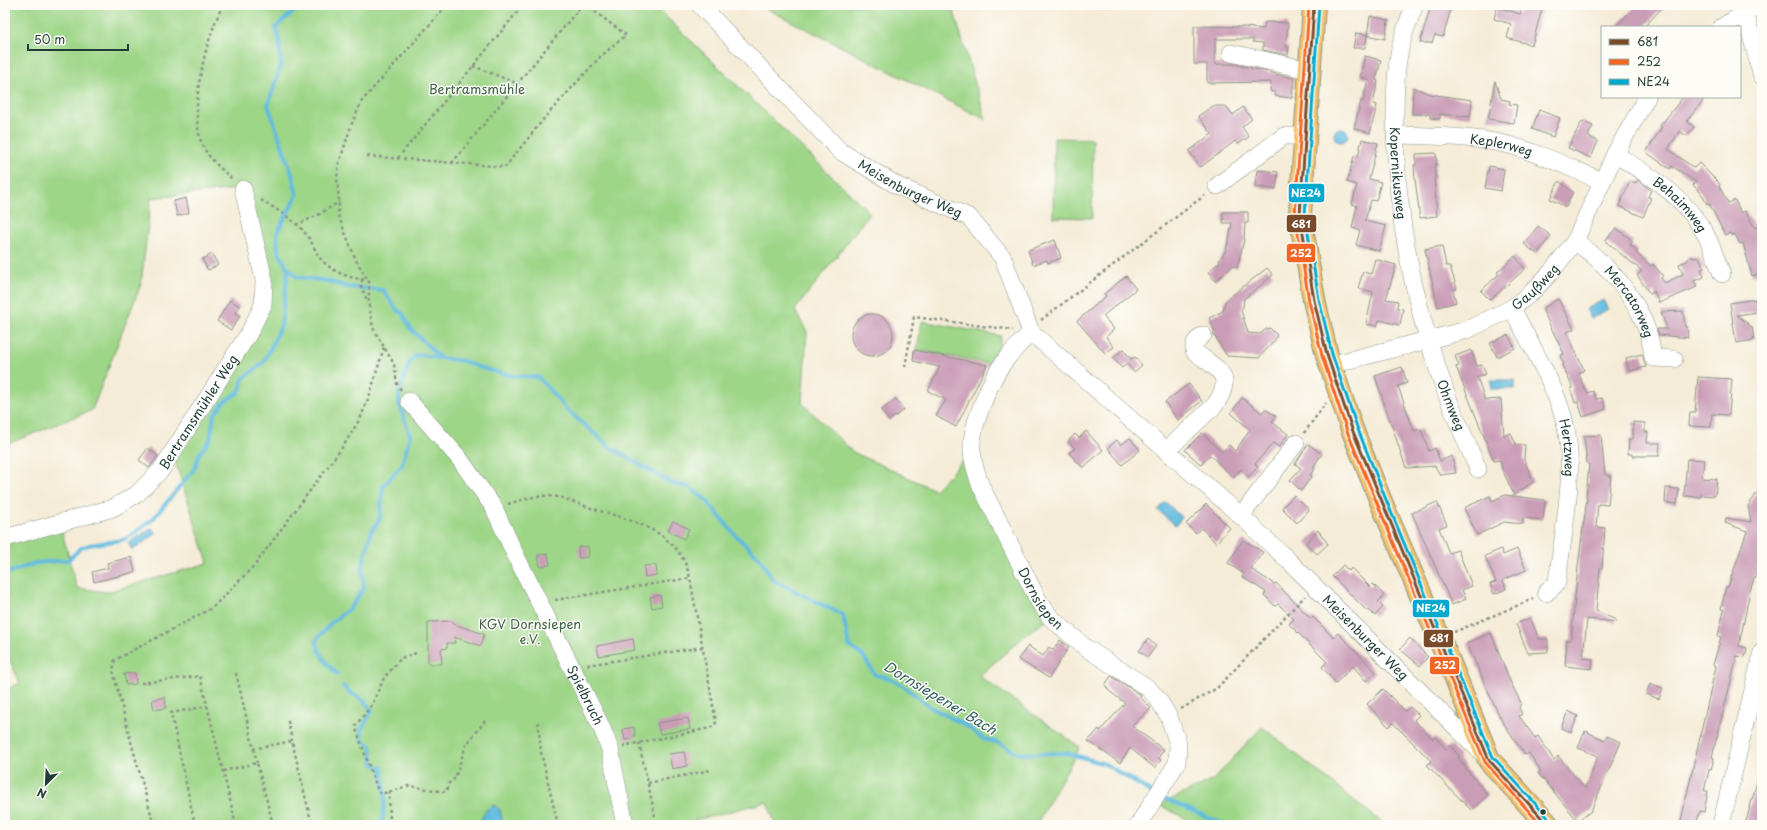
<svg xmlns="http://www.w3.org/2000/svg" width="1767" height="830" font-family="'Playpen Sans',sans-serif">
<rect width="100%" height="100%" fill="#fdfcf7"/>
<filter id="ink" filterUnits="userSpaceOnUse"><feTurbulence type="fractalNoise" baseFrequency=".025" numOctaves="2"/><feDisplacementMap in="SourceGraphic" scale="8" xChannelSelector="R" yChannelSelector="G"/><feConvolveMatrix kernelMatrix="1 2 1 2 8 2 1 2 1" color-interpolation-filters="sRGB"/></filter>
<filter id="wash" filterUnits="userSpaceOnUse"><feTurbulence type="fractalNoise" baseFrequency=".012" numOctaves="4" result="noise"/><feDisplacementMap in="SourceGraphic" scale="16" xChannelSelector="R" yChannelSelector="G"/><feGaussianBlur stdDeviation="0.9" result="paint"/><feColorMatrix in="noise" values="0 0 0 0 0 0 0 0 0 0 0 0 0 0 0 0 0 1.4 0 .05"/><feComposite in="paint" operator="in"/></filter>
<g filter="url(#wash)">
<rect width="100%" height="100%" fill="#f5ecd7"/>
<path fill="#9ed688" stroke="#5e8a5e" d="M 5,5 L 663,5 L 659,10 L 870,213 L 795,310 L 807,332 L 802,403 L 853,452 L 935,490 L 968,455 L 1046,621 L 1028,633 L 979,676 L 1080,747 L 1036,825 L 776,825 L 767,802 L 676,825 L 5,825 L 5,690 L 20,683 L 5,650 L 5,542 L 61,528 L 77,588 L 107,592 L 208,563 L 174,458 L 269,302 L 238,189 L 151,198 L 141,284 L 92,410 L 5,445 Z
M 759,5 L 952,5 L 986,120 Z
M 1054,138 L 1093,139 L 1092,218 L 1053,217 Z
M 922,321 L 1001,336 L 996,365 L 917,350 Z
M 1262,727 L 1385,825 L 1199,825 L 1159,805 L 1213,780 Z"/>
<path fill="#61badf" stroke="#407c8a" d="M1334 135a7 7 0 1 1 14 0a7 7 0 1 1-14 0Z
M 1603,300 L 1608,309 L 1591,319 L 1586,309 Z
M 1491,380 L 1515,380 L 1515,389 L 1491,389 Z
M 1166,502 L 1182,518 L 1175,526 L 1158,510 Z
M 152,528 L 156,534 L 132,550 L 128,543 Z
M 495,805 L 500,810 L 503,825 L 480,825 C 482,815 485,808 495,805 Z"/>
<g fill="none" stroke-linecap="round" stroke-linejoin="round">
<path stroke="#61badf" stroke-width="4" d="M 287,267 L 297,277 L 328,281 L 347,287 L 383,290 L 397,310 L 403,314 L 410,328 L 440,358 L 463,361 L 484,369 L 513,376 L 538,377 L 567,410 L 610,447 L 671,483 L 689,487 L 706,500 L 736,536 L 759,557 L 773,580 L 843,615 L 849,646 L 863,656 L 875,675 L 886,677 L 903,686 L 932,708 L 965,725 L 982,738 L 998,743 L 1019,754 L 1067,753 L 1105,764 L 1154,794
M 5,574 L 36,563 L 68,560 L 81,548 L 89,545 L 122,540 L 129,537 L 153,519 L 195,468 L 199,454 L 210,440 L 214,415 L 225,401 L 239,392 L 243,379 L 264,362 L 281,326 L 288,270 L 278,250 L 277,233 L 297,195 L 292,174 L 268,105 L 281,65 L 279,39 L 276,27 L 301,5
M 337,674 C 326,663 319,655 316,640 L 331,623 L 350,608 L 364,588 L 362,568 L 371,532 L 380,519 L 383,486 L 402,465 L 410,435 L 399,403 L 399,394 L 403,381 L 410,362 L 415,356 L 422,355 L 440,358
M 343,686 L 349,692 L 363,700 L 372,711 L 361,730 L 363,740 L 371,746 L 373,764 L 382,768 L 385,796 L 382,825
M 1160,797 L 1226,825"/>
</g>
<g id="blocks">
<path fill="#ca9db7" d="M 1431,5 L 1452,5 L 1443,37 L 1435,35 L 1432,43 L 1420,43 Z
M 1523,5 L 1543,5 L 1532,45 L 1507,38 L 1511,24 L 1494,19 L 1497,7 L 1520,14 Z
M 1637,5 L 1665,5 L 1644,27 L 1615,27 Z
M 1370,16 L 1388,20 L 1385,39 L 1367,35 L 1365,48 L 1353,48 L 1356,33 L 1367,35 Z
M 1265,22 L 1288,23 L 1286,47 L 1289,47 L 1288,55 L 1263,50 L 1263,43 L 1253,42 L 1253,39 L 1215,39 L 1215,64 L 1233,64 L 1294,78 L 1292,98 L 1275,96 L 1275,92 L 1270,91 L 1271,82 L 1207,83 L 1207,64 L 1194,64 L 1194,26 L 1244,27 L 1264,29 Z
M 1365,56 L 1381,60 L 1376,80 L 1378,81 L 1373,104 L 1377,105 L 1370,133 L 1354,128 L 1361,101 L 1363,102 L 1368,79 L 1360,77 Z
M 1495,81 L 1501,99 L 1510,101 L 1509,104 L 1517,105 L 1514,123 L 1488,119 Z
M 1413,87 L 1429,94 L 1472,100 L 1470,117 L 1440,114 L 1440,119 L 1430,118 L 1430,114 L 1412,114 Z
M 1683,97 L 1698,97 L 1703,101 L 1687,121 L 1694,127 L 1686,136 L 1680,131 L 1668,149 L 1694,168 L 1699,163 L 1720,184 L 1719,186 L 1728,203 L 1735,200 L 1741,213 L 1745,211 L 1755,228 L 1757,227 L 1762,236 L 1762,273 L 1752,276 L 1743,243 L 1740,244 L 1735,234 L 1732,236 L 1730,233 L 1725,235 L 1709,203 L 1707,204 L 1701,193 L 1693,185 L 1696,182 L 1672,166 L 1670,169 L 1646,152 L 1662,127 L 1660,126 Z
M 1213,106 L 1226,106 L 1233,115 L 1243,107 L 1252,119 L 1242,127 L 1249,137 L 1238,144 L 1235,141 L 1201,167 L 1189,151 L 1212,134 L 1198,116 Z
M 1539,110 L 1560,118 L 1553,137 L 1532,129 Z
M 1582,121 L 1593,126 L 1588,136 L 1598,141 L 1591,158 L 1568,148 Z
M 1362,139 L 1378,143 L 1369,179 L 1381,182 L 1376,201 L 1371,200 L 1365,221 L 1386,226 L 1379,251 L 1356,245 L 1360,230 L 1352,228 L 1357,206 L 1352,204 L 1357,185 L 1347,182 L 1354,156 L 1358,157 Z
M 1436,153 L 1437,165 L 1435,164 L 1435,178 L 1434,178 L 1437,216 L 1420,218 L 1415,179 L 1414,165 L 1416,165 L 1416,154 Z
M 1489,166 L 1504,169 L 1501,191 L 1485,188 Z
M 1257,170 L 1278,172 L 1276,189 L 1255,187 Z
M 1637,180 L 1651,190 L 1648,197 L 1651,198 L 1643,217 L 1619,206 L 1630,181 L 1636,183 Z
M 1559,181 L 1573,192 L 1566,207 L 1550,199 Z
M 186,198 L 189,213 L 177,216 L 174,201 Z
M 1223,212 L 1248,212 L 1248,223 L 1245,223 L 1244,240 L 1237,268 L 1233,266 L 1215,281 L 1208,272 L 1220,262 L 1219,260 L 1225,252 L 1229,240 L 1232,223 L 1223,223 Z
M 1538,226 L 1551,236 L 1537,254 L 1524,244 Z
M 1616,228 L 1633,241 L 1630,245 L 1638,251 L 1636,253 L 1651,266 L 1653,264 L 1663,276 L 1661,278 L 1665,283 L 1683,274 L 1679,264 L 1687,261 L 1690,256 L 1694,258 L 1699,257 L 1704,268 L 1701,269 L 1704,277 L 1694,281 L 1697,287 L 1659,303 L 1654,291 L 1650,294 L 1637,275 L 1642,271 L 1605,241 Z
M 1055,240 L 1061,258 L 1048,263 L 1047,260 L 1033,265 L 1028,250 Z
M 1442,246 L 1446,266 L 1450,266 L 1457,289 L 1453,290 L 1456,302 L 1438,307 L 1425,249 Z
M 212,254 L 218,265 L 208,270 L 202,259 Z
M 1515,256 L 1525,269 L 1490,300 L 1481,291 L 1499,274 L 1497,272 Z
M 1375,259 L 1396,265 L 1386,299 L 1398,301 L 1397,308 L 1403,309 L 1400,325 L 1379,320 L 1377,326 L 1366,324 L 1373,292 L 1358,288 L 1363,272 L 1371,274 Z
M 1267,268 L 1273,275 L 1244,299 L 1243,307 L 1241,310 L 1248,333 L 1260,334 L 1266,329 L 1270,328 L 1277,335 L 1275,340 L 1259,358 L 1227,356 L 1213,333 L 1215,332 L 1209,318 L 1223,311 L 1225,301 Z
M 1126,276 L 1136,289 L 1103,316 L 1114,329 L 1106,337 L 1114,347 L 1105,353 L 1077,321 L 1106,296 L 1104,294 Z
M 1558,299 L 1574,329 L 1567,332 L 1584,370 L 1579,373 L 1582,383 L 1587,393 L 1593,391 L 1596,399 L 1602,398 L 1606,409 L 1583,417 L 1578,402 L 1575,403 L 1571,389 L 1573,388 L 1562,365 L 1564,364 L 1560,356 L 1564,354 L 1542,309 Z
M 1756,299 L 1758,312 L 1737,315 L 1752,327 L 1754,340 L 1736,343 L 1730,303 Z
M 230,300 L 240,306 L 235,313 L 240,316 L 231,330 L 217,321 Z
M 1683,311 L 1685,327 L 1687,327 L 1688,338 L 1659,335 L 1657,329 L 1667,329 L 1661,312 Z
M851 335a21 21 0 1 1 42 0a21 21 0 1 1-42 0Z
M 1508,335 L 1515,348 L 1497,357 L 1490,343 Z
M 1123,349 L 1131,359 L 1135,357 L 1142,365 L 1134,372 L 1127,364 L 1122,368 L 1113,358 Z
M 914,350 L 987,365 L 956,427 L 936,416 L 946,400 L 928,391 L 940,367 L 913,361 Z
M 1471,350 L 1477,366 L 1482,365 L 1486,374 L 1477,377 L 1485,400 L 1501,399 L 1504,436 L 1511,433 L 1516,445 L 1525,445 L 1524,459 L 1533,482 L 1514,495 L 1502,469 L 1500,460 L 1494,461 L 1456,367 L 1459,366 L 1455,356 Z
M 1642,354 L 1646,367 L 1629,371 L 1626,358 Z
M 1402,367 L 1407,383 L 1398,386 L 1414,431 L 1421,429 L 1429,451 L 1435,448 L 1440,461 L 1452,456 L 1456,473 L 1440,475 L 1435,466 L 1406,468 L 1375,376 Z
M 1698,377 L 1732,379 L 1729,415 L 1712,414 L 1711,427 L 1689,426 L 1690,412 L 1695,412 Z
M 1189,384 L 1202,401 L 1178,420 L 1165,402 Z
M 1242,398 L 1262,413 L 1265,409 L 1276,416 L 1272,422 L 1288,434 L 1279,447 L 1273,443 L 1255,464 L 1258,467 L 1248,477 L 1241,469 L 1233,477 L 1210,455 L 1201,465 L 1185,450 L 1202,433 L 1222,452 L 1229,445 L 1235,451 L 1250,430 L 1231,413 Z
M 896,399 L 904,410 L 889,421 L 881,410 Z
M 1633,422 L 1645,423 L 1645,432 L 1648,432 L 1647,443 L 1660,443 L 1659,456 L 1632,456 L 1632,454 L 1628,454 L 1629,439 L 1633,439 Z
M 1086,431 L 1103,450 L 1083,468 L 1069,453 L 1075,448 L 1068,441 L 1075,434 L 1079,438 Z
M 1601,435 L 1605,475 L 1611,476 L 1608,505 L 1598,504 L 1596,527 L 1605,528 L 1602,568 L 1600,568 L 1596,611 L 1616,620 L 1616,622 L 1587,619 L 1583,658 L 1593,659 L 1592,669 L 1565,666 L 1567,640 L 1571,640 L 1578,566 L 1587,498 L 1586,497 L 1589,464 L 1587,464 L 1584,436 Z
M 1130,438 L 1140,450 L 1122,465 L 1108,448 L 1117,440 L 1121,445 Z
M 1308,444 L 1322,454 L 1313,467 L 1315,468 L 1310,475 L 1312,476 L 1301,491 L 1290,480 L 1301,468 L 1295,464 Z
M 148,448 L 158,456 L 149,468 L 139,460 Z
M 1687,459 L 1704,460 L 1702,478 L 1717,479 L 1715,496 L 1701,495 L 1701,497 L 1684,496 Z
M 1762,486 L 1762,555 L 1750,591 L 1739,646 L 1747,648 L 1745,657 L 1737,656 L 1712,757 L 1714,758 L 1711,770 L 1709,770 L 1704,791 L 1708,791 L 1704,812 L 1700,811 L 1696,825 L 1680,825 L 1716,666 L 1713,665 L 1721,637 L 1718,636 L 1724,610 L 1721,609 L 1726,587 L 1728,587 L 1747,531 L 1725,523 L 1726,518 L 1751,522 L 1748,506 Z
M 1666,488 L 1679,489 L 1677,504 L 1665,503 Z
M 1294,495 L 1309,510 L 1297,523 L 1282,508 Z
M 1505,495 L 1545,500 L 1543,520 L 1523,518 L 1523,524 L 1504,522 L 1477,535 L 1464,508 L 1490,496 L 1492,501 Z
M 1437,502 L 1447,525 L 1439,528 L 1449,553 L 1458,550 L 1472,586 L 1462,590 L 1466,599 L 1452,605 L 1412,513 Z
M 1206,504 L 1230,528 L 1216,543 L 1201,528 L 1196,533 L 1186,524 Z
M 673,521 L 689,529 L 684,539 L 668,531 Z
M 1318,530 L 1328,544 L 1317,554 L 1306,543 Z
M 1243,540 L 1263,552 L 1251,569 L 1274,584 L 1276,583 L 1311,619 L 1313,617 L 1333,637 L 1338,633 L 1376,672 L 1366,681 L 1353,666 L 1336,683 L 1322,667 L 1327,662 L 1289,624 L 1294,619 L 1278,604 L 1275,606 L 1264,595 L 1266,592 L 1242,577 L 1244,574 L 1228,563 Z
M 588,546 L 589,557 L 579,558 L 578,547 Z
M 1501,549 L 1503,555 L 1517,549 L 1526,570 L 1503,580 L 1506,589 L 1494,594 L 1490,584 L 1496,582 L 1485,556 Z
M 548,554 L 550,565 L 540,567 L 538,555 Z
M 131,557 L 135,572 L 94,582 L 92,572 L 108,568 L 107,563 Z
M 656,565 L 657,575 L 645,577 L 644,566 Z
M 1343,565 L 1349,571 L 1351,568 L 1370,587 L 1373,584 L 1384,595 L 1378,602 L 1383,607 L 1375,616 L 1369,610 L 1367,611 L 1332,576 Z
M 660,595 L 662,606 L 652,608 L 650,597 Z
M 1530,618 L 1539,639 L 1548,639 L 1548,652 L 1528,653 L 1516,624 Z
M 452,621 L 454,624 L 484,634 L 481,646 L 454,637 L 455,643 L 447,643 L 447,648 L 441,649 L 442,664 L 428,664 L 428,622 Z
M 1491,633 L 1510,681 L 1521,703 L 1519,708 L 1522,714 L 1519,716 L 1535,738 L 1538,736 L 1554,760 L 1558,756 L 1585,788 L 1598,756 L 1578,748 L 1585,731 L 1605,740 L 1607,736 L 1621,742 L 1591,811 L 1578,821 L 1538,773 L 1541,771 L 1529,753 L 1525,755 L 1502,721 L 1491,698 L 1467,643 Z
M 1410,638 L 1428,657 L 1420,666 L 1400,649 Z
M 633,639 L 635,650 L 599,656 L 597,646 Z
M 1148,639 L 1156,646 L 1148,657 L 1139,651 Z
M 1060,640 L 1069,647 L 1049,678 L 1018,659 L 1028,646 L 1043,656 L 1049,647 L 1053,650 Z
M 135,673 L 136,684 L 126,685 L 124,674 Z
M 1111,676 L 1141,695 L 1140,697 L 1151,708 L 1132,726 L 1164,750 L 1158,758 L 1161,760 L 1155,768 L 1130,748 L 1120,763 L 1088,741 L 1099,729 L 1100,731 L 1125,703 L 1109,691 L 1105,685 Z
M 1650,684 L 1663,688 L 1659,699 L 1646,694 Z
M 1383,689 L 1405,711 L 1410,707 L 1419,715 L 1414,720 L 1433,739 L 1435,737 L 1446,749 L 1450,745 L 1460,757 L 1458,758 L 1467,769 L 1466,769 L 1488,795 L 1471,810 L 1427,765 L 1431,761 L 1393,723 L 1389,727 L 1367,704 Z
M 165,697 L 166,708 L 154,710 L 152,700 Z
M 1568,711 L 1578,716 L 1571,732 L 1561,728 Z
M 688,718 L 690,729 L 660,734 L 657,723 Z
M 634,727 L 635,738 L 625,740 L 623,729 Z
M 684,752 L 687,766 L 672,769 L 669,754 Z
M 1758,778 L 1762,779 L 1762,825 L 1745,825 Z"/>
</g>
</g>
<g filter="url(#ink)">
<use href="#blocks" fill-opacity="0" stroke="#8a9486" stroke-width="1"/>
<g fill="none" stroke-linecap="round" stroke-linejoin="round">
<g stroke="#8a9486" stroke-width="18">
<g id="minor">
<path id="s1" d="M 700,5 L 840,151 L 898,186 L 969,217 L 1003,258 L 1031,332 L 1241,516 L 1289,561 L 1486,757"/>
<path id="s2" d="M 1415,5 C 1408,21 1402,37 1399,54 C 1395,76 1395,99 1395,121 C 1395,212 1414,305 1445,390 C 1455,417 1467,443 1478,469"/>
<path d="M 1745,13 L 1762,76"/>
<path d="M 1722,27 L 1745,13 L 1762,5"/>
<path d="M 1231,53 L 1309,70"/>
<path id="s3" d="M 1395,135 C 1431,136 1469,136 1505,144 C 1538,152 1570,168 1602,181"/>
<path id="s4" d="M 1615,154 C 1653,178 1685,196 1707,237 C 1713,249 1717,262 1722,274"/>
<path d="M 1217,186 L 1284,136 L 1305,136"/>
<path id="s5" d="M 1575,241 C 1615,270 1648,307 1653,358 L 1674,359"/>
<path id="s6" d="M 1512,308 C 1529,343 1552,378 1563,416 C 1578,466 1563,531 1557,583 L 1546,593"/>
<path id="s7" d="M 1031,332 C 1022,342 1012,351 1004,362 C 991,378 972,425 972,445 C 971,458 976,471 980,484 L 1038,600 L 1051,618 L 1086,648 L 1148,688 L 1158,699 L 1169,717 L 1178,744 L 1177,763 L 1138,825"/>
<path id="s8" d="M 1330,365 L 1467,330 L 1512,308 L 1531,293 L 1552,271 L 1575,241 L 1615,154 L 1647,97"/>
<path id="s9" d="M 409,401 L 459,458 L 494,508 L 514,552 L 601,726 L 610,749 L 625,825"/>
<path d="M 1166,451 L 1215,405 C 1237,373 1215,369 1194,351 C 1193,342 1197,340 1203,335"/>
<path d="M 1241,516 L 1296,443"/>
<path id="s10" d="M 5,538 L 113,508 L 137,494 L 161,470 L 249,333 L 263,305 L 264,280 L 243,189"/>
<path d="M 1721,825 L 1762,652"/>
</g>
</g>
<g stroke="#8a9486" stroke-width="24">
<path id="major" d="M 1314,5 L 1300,215 L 1314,300 L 1327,355 L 1352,429 L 1382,504 L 1451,666 L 1489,760 L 1548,825"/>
</g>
<path stroke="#8a9486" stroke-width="2.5" stroke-dasharray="3 3" stroke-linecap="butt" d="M 223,5 C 206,38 186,113 204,148 C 210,160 223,170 233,180
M 473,66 L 516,83
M 367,156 L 505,167 L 546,116 L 600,57 L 626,35 L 586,5
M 398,158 L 523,5
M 452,163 L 582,5
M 261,200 C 276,209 295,220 306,234 C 312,241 315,251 320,258 C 330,271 352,280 367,279
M 296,225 L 318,215 L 339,202
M 362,279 L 361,287 L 368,302
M 1041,320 L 1205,195
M 905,367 L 914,317 L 1013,330
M 401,390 L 397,384 L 394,364 L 373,328 L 369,307 L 369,282 L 356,260 L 338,215 L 339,202 L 337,178 L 339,163 L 352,123 L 362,101 L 447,5
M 1304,433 L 1326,403
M 508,504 C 521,500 536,495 550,496 C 565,497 580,505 594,509 C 633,521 680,531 690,578 L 716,722 L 715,725 L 710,728 L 623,746
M 555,600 L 690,578
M 1454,632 L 1533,599
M 416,653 L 401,658 L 384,678 L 372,705 L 356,725 L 356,729 L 378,791 L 381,794 L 409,786 L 446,792 L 449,783 L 455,778 L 466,745 L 485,721
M 587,665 L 703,647
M 236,673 L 257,763
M 141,683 L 200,676 L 236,825
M 1181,709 L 1217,688 L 1305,596
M 288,721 L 292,741
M 538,722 L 541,752 L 558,825
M 639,743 L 655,816
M 253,749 L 292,741 L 312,825
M 223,771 L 257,763 L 273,825
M 648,783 L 711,770
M 389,791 L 390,825
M 154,825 L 130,738 L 113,671 L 115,660 L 212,608 L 254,566 L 344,445 L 361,417 L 370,394 L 384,347
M 195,825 L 171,713 L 207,706"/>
<use href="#minor" stroke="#fff" stroke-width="17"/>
<use href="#major" stroke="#f4c16a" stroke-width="22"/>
<g stroke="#fdfcf7" stroke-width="6">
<path id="bus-1" d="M 1314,5 L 1300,215 L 1314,300 L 1327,355 L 1352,429 L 1489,760 L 1548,825"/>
</g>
<g stroke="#fdfcf7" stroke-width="6">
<path id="bus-2" d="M 1309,5 L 1295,215 L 1309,301 L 1322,356 L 1347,431 L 1485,762 L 1541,825"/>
</g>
<g stroke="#fdfcf7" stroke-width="6">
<path id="bus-3" d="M 1319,5 L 1305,215 L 1319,299 L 1332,354 L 1357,427 L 1387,502 L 1493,757 L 1552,822"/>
</g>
<use href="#bus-1" stroke="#7a4b2a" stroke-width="3"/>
<use href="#bus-2" stroke="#f26522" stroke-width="3"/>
<use href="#bus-3" stroke="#00a9ce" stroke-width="3"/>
</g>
</g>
<circle fill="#1f3d34" stroke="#fdfcf7" stroke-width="1.5" cx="1543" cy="812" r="3.5"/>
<g text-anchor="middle" stroke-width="3" stroke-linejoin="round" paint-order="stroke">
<g font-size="13" fill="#3f6349" stroke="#fdfcf7">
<text x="477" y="94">Bertramsmühle</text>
<text x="530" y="629">KGV Dornsiepen<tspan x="530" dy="15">e.V.</tspan></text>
</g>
<g font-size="13" fill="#1f3d34" stroke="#fdfcf7">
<text dy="5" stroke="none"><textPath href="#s3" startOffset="107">Keplerweg</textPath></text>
<text dy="5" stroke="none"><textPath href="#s2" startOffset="171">Kopernikusweg</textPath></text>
<text dy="5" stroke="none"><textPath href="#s1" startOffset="282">Meisenburger Weg</textPath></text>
<text dy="5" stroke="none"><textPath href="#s4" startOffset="83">Behaimweg</textPath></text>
<text dy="5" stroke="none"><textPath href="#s8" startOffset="223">Gaußweg</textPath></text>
<text dy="5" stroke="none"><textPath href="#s5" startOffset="83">Mercatorweg</textPath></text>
<text dy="5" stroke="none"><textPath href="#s2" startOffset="410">Ohmweg</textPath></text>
<text dy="5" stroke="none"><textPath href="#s10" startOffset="243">Bertramsmühler Weg</textPath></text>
<text dy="5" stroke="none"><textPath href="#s6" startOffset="152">Hertzweg</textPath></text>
<text dy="5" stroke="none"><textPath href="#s7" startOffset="300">Dornsiepen</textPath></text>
<text dy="5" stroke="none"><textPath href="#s1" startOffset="933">Meisenburger Weg</textPath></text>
<text dy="5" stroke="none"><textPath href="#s9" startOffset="345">Spielbruch</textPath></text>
</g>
<g font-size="14" font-style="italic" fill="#336267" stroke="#fdfcf7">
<text transform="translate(940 698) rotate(31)" y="5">Dornsiepener Bach</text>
</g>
</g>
<g stroke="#fdfcf7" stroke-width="1.5">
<rect x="1288" y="183" width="37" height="20" rx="4" fill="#00a9ce"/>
<rect x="1286" y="214" width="31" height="19" rx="4" fill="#7a4b2a"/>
<rect x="1286" y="243" width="30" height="20" rx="4" fill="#f26522"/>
<rect x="1412" y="599" width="38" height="19" rx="4" fill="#00a9ce"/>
<rect x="1423" y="629" width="31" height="19" rx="4" fill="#7a4b2a"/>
<rect x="1429" y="656" width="31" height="19" rx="4" fill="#f26522"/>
</g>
<g font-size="11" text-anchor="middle" font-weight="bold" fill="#fff">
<text x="1306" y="197">NE24</text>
<text x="1301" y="228">681</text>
<text x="1301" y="257">252</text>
<text x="1431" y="612">NE24</text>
<text x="1439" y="642">681</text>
<text x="1445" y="669">252</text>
</g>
<rect width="1767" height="830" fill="none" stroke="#fdfcf7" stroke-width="20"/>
<rect x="1601" y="26" width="140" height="72" fill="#fdfcf7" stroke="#a4b0a9"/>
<rect x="1609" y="39" width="20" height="6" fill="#7a4b2a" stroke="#a4b0a9"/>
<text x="1637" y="46" font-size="12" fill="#1f3d34">681</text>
<rect x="1609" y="59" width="20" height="6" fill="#f26522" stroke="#a4b0a9"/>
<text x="1637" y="66" font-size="12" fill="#1f3d34">252</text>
<rect x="1609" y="79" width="20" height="6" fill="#00a9ce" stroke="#a4b0a9"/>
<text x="1637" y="86" font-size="12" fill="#1f3d34">NE24</text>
<g transform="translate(46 784) rotate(204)" stroke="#fdfcf7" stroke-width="3" paint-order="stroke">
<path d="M0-3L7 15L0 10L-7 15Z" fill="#1f3d34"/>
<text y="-6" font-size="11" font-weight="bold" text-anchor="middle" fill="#1f3d34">N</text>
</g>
<path d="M28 44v6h100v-6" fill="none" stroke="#1f3d34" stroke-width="2"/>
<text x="34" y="44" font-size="12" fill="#1f3d34" stroke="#fdfcf7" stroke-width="3" paint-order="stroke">50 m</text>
</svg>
